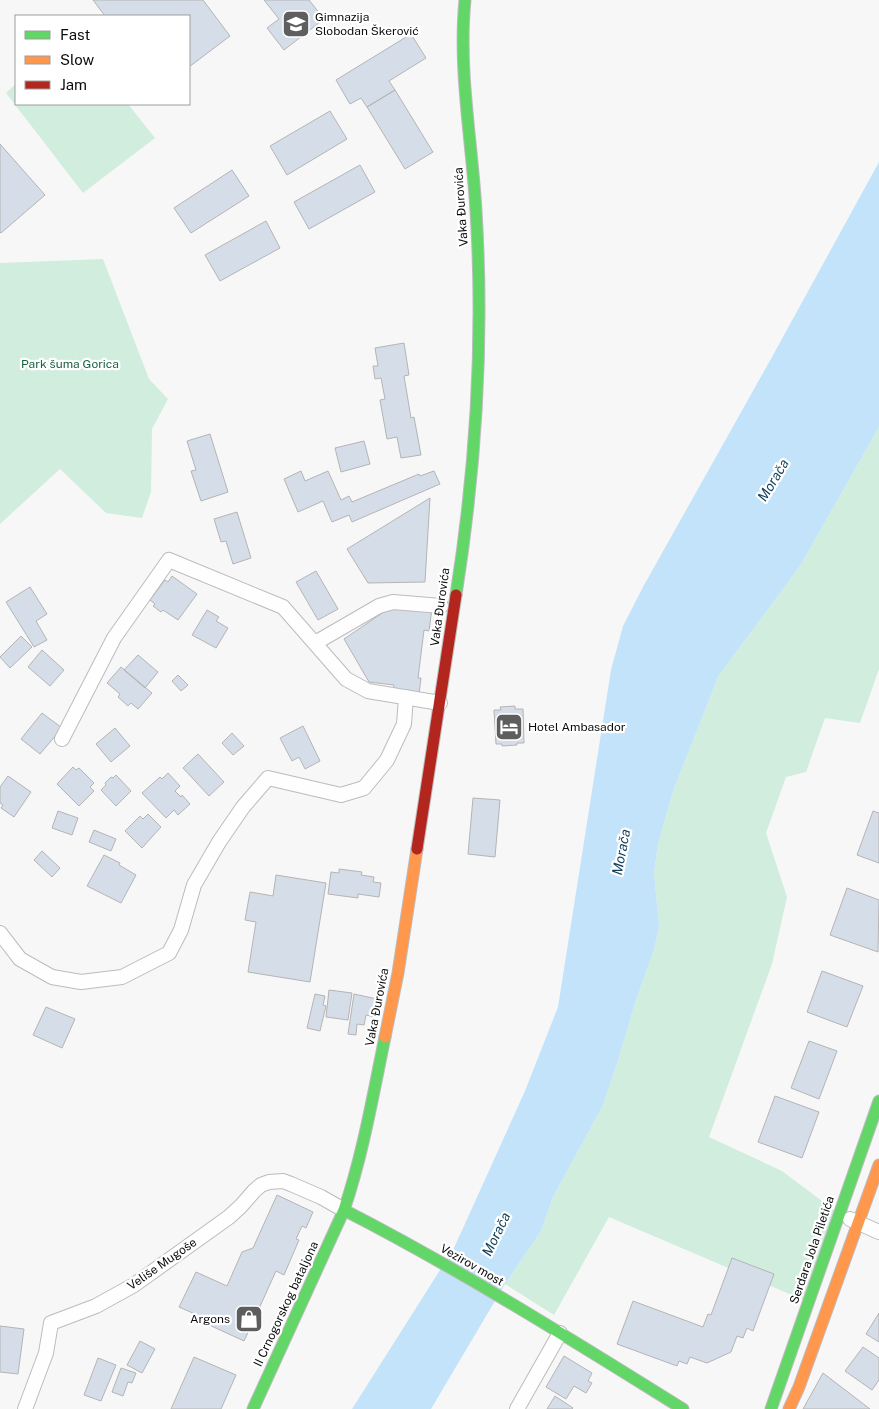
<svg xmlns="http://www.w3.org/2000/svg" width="879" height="1409" font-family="'Public Sans',sans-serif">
<rect width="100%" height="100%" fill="#f7f7f8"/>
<path fill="#d1edde" d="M 16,84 L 16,104 L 128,104 L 155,138 L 83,193 L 6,93 Z
M 103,259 L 149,379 L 168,399 L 152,429 L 151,492 L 142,518 L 106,513 L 60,469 L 0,524 L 0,263 Z
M 879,427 L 879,669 L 860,723 L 825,718 L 806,772 L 786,777 L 766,833 L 787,897 L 772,964 L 709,1137 L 782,1171 L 842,1216 L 808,1302 L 609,1217 L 554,1315 L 505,1284 L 541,1231 L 553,1197 L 603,1105 L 618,1061 L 636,1000 L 654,950 L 659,926 L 654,873 L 658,844 L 673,791 L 719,675 L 800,566 Z"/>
<path fill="#c2e3f9" d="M 879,162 L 879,427 L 800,566 L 719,675 L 673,791 L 658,844 L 654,873 L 659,926 L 654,950 L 636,1000 L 618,1061 L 603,1105 L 553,1197 L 541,1231 L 505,1284 L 431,1409 L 352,1409 L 454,1248 L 525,1091 L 558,1007 L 611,670 L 623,626 L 643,587 L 772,357 Z"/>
<path fill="#d5dee8" stroke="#b4b4b5" d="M 93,0 L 203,0 L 230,36 L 189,67 L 189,16 L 105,16 Z
M 264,0 L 309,0 L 324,19 L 284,50 L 267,28 L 279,19 Z
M 411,34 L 426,58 L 389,81 L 395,90 L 367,107 L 361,98 L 350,104 L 336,80 Z
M 395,90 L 433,152 L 405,169 L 367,107 Z
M 330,111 L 347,139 L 287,175 L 270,146 Z
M 0,144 L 45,195 L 1,233 L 0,232 Z
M 360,165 L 375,192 L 309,229 L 294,202 Z
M 232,170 L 249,196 L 191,233 L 174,208 Z
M 266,221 L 280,248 L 220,281 L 205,255 Z
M 404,343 L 409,375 L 404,376 L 411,418 L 414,417 L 421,455 L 401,458 L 397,437 L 387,439 L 380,400 L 385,399 L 381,378 L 375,379 L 373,366 L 378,366 L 375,348 Z
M 210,434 L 228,492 L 201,501 L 191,471 L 196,470 L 187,441 Z
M 364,441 L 370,464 L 341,472 L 335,448 Z
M 301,471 L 305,481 L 328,471 L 341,500 L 349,496 L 352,502 L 419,474 L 420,476 L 434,471 L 440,484 L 352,522 L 349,515 L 332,522 L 323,501 L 298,512 L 284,479 Z
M 430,498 L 425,582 L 368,583 L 347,549 Z
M 237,512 L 251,558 L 233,564 L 226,541 L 221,542 L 214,519 Z
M 316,571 L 338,609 L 318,620 L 296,582 Z
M 172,576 L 197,594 L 178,620 L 163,610 L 161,612 L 153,606 L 155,604 L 150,600 L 165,580 L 168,582 Z
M 30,587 L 47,614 L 36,621 L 47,640 L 34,647 L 6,602 Z
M 397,603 L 432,608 L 429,631 L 424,630 L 418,678 L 421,678 L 419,694 L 393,691 L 394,685 L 369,682 L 344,639 Z
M 207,610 L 219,617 L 216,621 L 228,628 L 216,648 L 192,635 Z
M 21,636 L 32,647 L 10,668 L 0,657 Z
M 42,650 L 64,670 L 50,686 L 28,667 Z
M 138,655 L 158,672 L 145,688 L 124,670 Z
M 121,667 L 152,693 L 138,709 L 131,703 L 128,706 L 118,697 L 120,694 L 107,683 Z
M 178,675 L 188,685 L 181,691 L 172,681 Z
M 515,706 L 515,709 L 523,709 L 524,743 L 517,743 L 517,745 L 502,746 L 502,744 L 496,744 L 494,710 L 501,710 L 500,707 Z
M 42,713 L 62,728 L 40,754 L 21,739 Z
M 303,726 L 320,761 L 305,769 L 299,757 L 292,761 L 280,738 Z
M 115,728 L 130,746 L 111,762 L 96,744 Z
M 232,733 L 244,746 L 233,755 L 222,743 Z
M 198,754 L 224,782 L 209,796 L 183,768 Z
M 73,767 L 76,770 L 79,768 L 94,783 L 90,787 L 94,791 L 79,806 L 57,784 Z
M 168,773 L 180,786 L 175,791 L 181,797 L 182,795 L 190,804 L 178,815 L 174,810 L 166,818 L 142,793 L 160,777 L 162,779 Z
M 116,775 L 131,791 L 116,806 L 101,790 L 106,785 L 105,783 L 111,777 L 113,778 Z
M 8,776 L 31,792 L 14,817 L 1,808 L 3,805 L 0,803 L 0,787 Z
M 473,798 L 500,800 L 495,857 L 468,854 Z
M 58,811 L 78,818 L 72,835 L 52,828 Z
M 873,811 L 879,813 L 879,863 L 857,855 Z
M 148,814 L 161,827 L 142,848 L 125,831 L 140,816 L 143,819 Z
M 94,830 L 116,839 L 111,851 L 89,842 Z
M 42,851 L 60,868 L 52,877 L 34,860 Z
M 104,855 L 120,863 L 119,865 L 136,875 L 121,903 L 87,886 Z
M 339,869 L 362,872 L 361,875 L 374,877 L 373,882 L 381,883 L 379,897 L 358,894 L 358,898 L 328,894 L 331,872 L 339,873 Z
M 276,875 L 326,883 L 310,982 L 248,972 L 256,922 L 245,920 L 250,892 L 273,896 Z
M 847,888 L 879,900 L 878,952 L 830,935 Z
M 822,971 L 863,986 L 847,1027 L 807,1012 Z
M 329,990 L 352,993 L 348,1020 L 326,1017 Z
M 315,994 L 325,996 L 323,1005 L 326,1006 L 320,1031 L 307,1028 Z
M 354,994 L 377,999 L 375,1017 L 366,1015 L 364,1025 L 357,1024 L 356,1035 L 348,1034 Z
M 46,1007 L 75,1019 L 62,1048 L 33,1035 Z
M 809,1041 L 837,1051 L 819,1099 L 791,1088 Z
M 775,1096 L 819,1112 L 802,1158 L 758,1142 Z
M 277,1195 L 313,1212 L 306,1228 L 302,1226 L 296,1239 L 299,1240 L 284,1275 L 276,1271 L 257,1313 L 260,1315 L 254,1327 L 251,1326 L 244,1341 L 194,1318 L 195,1314 L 179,1307 L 196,1272 L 227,1286 L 242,1252 L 253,1248 Z
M 732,1258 L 774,1274 L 753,1331 L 747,1328 L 743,1338 L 737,1336 L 731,1352 L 707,1363 L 690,1357 L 687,1364 L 679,1361 L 677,1366 L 617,1344 L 633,1301 L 703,1327 L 708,1314 L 711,1315 Z
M 879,1313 L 879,1342 L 866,1334 Z
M 0,1326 L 24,1329 L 18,1374 L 0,1372 Z
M 140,1341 L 155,1349 L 142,1373 L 127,1365 Z
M 863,1347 L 879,1358 L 879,1380 L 872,1390 L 845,1371 Z
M 564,1356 L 592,1373 L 588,1381 L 592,1383 L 586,1393 L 574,1386 L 566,1399 L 546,1387 Z
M 194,1357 L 236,1375 L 221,1409 L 171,1409 Z
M 98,1358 L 116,1365 L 101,1401 L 84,1395 Z
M 121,1368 L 136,1373 L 132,1383 L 128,1382 L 123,1396 L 112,1392 Z
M 823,1373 L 870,1409 L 803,1409 Z
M 555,1396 L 573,1408 L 572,1409 L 547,1409 Z"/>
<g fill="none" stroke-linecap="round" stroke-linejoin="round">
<g stroke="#bcbcbd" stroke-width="16">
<path id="street" d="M 315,643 L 379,606 L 393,602 L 441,606
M 62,739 L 114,638 L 169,560 L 283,607 L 346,679 L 368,691 L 440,703
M 0,933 L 20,959 L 52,977 L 81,982 L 122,977 L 169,953 L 181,930 L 194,885 L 219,842 L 243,807 L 268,778 L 341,795 L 364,788 L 387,760 L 404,724 L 406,697
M 850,1219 L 879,1232
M 25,1409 L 46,1353 L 51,1323 L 96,1306 L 134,1285 L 229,1217 L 241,1206 L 254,1191 L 261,1185 L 269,1182 L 283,1181 L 291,1184 L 321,1197 L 344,1210
M 517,1409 L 560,1333"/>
</g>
<g stroke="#bcbcbd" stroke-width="13">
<path id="fast" d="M 456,595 C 476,468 484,340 476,211 C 472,141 458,70 465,0
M 344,1210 C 461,1270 572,1340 683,1409
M 253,1409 L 344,1210 C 363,1154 373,1095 385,1037
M 771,1409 L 879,1101"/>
</g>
<g stroke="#bcbcbd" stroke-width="13">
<path id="slow" d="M 385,1037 L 398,973 L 417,849
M 789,1409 L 799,1387 L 879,1165"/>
</g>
<g stroke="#bcbcbd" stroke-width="13">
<path id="jam" d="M 417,849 L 456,595"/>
</g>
<use href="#street" stroke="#fefefe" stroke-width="14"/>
<use href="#fast" stroke="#63d668" stroke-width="11"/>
<use href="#slow" stroke="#ff974d" stroke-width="11"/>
<use href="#jam" stroke="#b3261e" stroke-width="11"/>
</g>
<defs>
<g id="school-square" transform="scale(1.4375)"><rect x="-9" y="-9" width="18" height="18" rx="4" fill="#5e5e5f" stroke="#fff"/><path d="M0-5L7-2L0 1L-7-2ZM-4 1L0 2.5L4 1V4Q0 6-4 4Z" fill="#fff"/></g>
<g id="hotel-square" transform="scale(1.4375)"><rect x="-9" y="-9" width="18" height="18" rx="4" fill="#5e5e5f" stroke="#fff"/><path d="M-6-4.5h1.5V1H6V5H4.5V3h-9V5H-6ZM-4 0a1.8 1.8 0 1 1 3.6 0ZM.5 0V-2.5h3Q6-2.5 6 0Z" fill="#fff"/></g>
<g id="shop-square" transform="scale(1.4375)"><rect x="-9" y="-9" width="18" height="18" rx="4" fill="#5e5e5f" stroke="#fff"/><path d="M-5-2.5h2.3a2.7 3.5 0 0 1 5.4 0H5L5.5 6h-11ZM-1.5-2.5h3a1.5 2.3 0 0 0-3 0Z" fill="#fff"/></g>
</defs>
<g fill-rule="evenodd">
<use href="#school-square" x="296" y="24"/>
<use href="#hotel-square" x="509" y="727"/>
<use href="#shop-square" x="249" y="1319"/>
</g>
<g text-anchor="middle" stroke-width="4.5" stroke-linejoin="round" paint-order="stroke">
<g font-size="12" fill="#0b0c0d" stroke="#fff" text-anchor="start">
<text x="315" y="21">Gimnazija<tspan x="315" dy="14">Slobodan Škerović</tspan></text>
<text x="528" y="731">Hotel Ambasador</text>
<text x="230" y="1323" text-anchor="end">Argons</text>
</g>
<g font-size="12" fill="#0b0c0d" stroke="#fff">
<text transform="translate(461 207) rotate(-94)" y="4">Vaka Đurovića</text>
<text transform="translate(440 607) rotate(-82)" y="4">Vaka Đurovića</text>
<text transform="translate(377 1007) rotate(-79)" y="4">Vaka Đurovića</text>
<text transform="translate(812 1250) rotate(-71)" y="4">Serdara Jola Piletića</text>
<text transform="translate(162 1264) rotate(-35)" y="4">Veliše Mugoše</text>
<text transform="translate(472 1265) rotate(30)" y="4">Vezirov most</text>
<text transform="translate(286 1304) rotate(-65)" y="4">II Crnogorskog bataljona</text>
</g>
<g font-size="12" fill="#196341" stroke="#fff">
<text x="70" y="368">Park šuma Gorica</text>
</g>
<g font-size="14" font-style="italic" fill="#0f3f5a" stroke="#fff">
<text transform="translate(773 480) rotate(-59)" y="5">Morača</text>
<text transform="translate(621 852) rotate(-79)" y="5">Morača</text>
<text transform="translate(496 1234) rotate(-64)" y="5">Morača</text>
</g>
</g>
<rect x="15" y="15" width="175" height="90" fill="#ffffff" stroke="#9d9e9e"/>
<rect x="25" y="31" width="25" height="8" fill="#63d668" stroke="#9d9e9e"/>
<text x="60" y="40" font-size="15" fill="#0b0c0d">Fast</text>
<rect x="25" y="56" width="25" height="8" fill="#ff974d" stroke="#9d9e9e"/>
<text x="60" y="65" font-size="15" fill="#0b0c0d">Slow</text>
<rect x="25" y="81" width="25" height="8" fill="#b3261e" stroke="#9d9e9e"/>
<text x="60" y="90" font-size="15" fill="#0b0c0d">Jam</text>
</svg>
